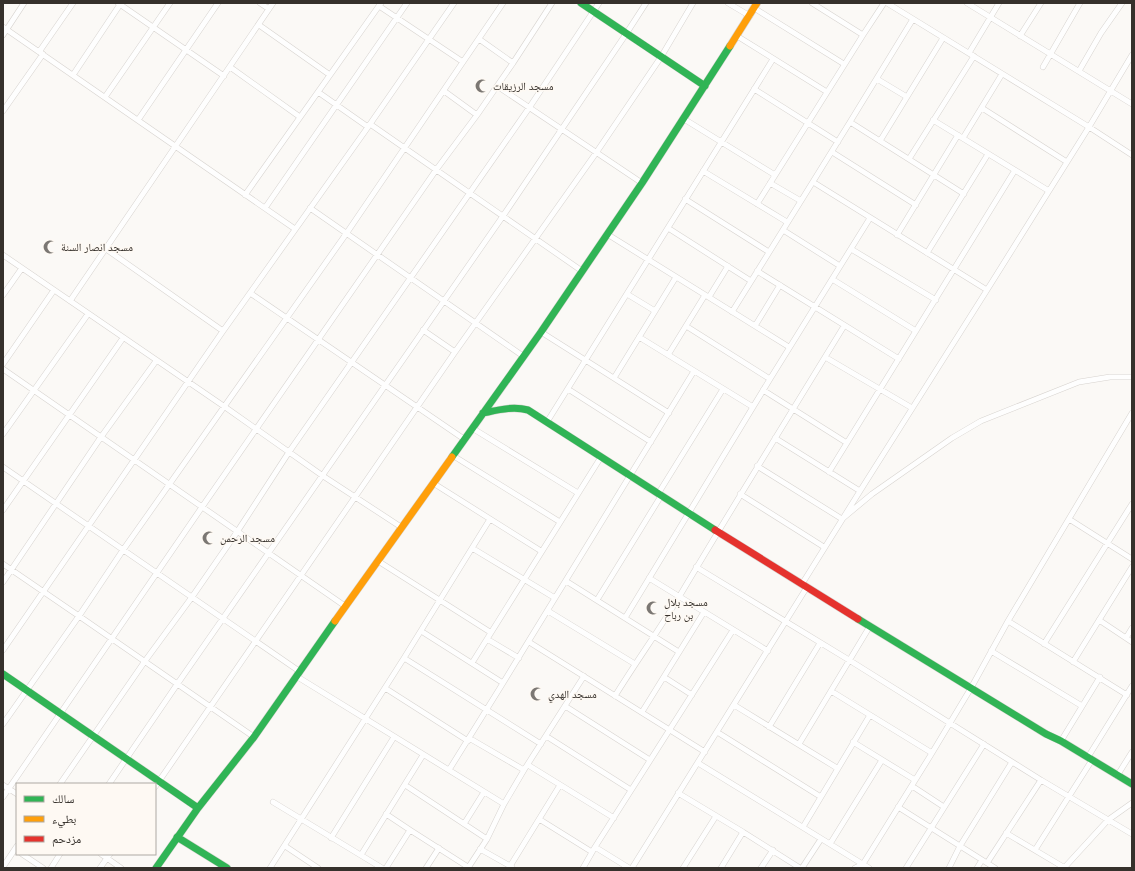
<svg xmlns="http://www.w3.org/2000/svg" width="1135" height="871" font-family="Roboto,'Noto Naskh Arabic',sans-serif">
<rect width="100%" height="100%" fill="#fbf9f6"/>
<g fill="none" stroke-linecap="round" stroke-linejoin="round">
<g stroke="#d7d3cf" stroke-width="6">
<path id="street" d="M 118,3 L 224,76
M 260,3 L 269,9
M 728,3 L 750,16
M 812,3 L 863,35
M 887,3 L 1089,127 L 1132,155
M 967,3 L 1132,104
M 379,6 L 463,62
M 754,8 L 844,64
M 259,25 L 330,75
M 3,27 L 295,229
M 3,35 L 24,3
M 737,36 L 827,92
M 1020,36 L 1041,3
M 479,39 L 513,63
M 39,52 L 73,3
M 969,53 L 999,3
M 230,67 L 300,117
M 1043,67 L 1080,3
M 1079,71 L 1101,33 L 1122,3
M 73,75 L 121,3
M 877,79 L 907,97
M 497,86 L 642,183
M 754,89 L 838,142
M 444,91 L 477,115
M 318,92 L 368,127
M 105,97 L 170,3
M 982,108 L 1067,162
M 3,111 L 43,54
M 684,119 L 775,175
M 138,120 L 218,3
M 933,120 L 1049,191
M 850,122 L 964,194
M 370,124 L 582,271
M 963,138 L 1002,74
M 880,141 L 943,38
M 832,152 L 916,205
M 909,159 L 974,56
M 703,171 L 787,222
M 813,182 L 987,290
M 770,183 L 801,201
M 245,195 L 381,3
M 685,199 L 769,252
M 757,204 L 863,35 L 884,3
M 265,208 L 407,3
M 310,208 L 523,356
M 668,228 L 751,281
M 783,230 L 840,266
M 607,234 L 789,347
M 897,235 L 958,135
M 106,249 L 223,331
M 851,249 L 936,300
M 927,253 L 988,154
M 3,255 L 225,407 L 323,476 L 401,527
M 757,271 L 899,359
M 832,279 L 916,331
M 250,293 L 464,439
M 627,294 L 655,311
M 3,295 L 22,268
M 709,297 L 728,266
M 70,301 L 273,3
M 732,312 L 850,122 L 913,19
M 686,326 L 770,379
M 755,326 L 780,285
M 423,330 L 455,352
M 541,332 L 669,413
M 639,337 L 753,407
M 668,355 L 705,295
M 825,357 L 912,408
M 3,364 L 54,290
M 3,369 L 345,606
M 614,378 L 676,277
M 568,389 L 651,442
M 763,390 L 847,443
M 547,422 L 773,59
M 472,428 L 578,493
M 3,434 L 88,314
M 775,438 L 860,491 L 802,584
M 452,455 L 560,522
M 757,466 L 842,519
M 3,467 L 299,671
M 829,472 L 1015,170
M 433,483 L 541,551
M 860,491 L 987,290 L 1089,127 L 1132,55
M 658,494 L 723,389
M 740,494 L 824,547
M 3,510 L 123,338
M 842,519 L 872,494 L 952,438 L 981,421 L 1079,382 L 1110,377 L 1132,377
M 1069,519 L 1132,559
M 472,548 L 555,598
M 378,561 L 490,632
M 3,564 L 79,616 L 254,737
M 696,567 L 849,660 L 1041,780 L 1132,834
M 649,578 L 768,651
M 566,581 L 679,652
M 3,582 L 101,437 L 156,361
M 597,600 L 661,496
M 548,611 L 635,664
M 625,618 L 770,379 L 870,218
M 1099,620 L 1132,642
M 1008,621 L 1127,695
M 421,631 L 503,683
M 1126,638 L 1132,628
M 487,639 L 519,658
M 529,642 L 705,752
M 1044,644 L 1132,504
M 3,650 L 223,331 L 368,127 L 454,3
M 991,651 L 1082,706
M 404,658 L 541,744
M 1073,662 L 1132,567
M 472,663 L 601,457
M 296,676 L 504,804
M 664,677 L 692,695
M 385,688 L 468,741
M 831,691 L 870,715
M 615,696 C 636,662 659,630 679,597 C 733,506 789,416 844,326
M 734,705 L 837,768
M 565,706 L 650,760
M 642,712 L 704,612
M 3,724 L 79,616 L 123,550 L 346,234 L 503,3
M 769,727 L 820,643
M 717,732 L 821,797
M 546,736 L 631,790
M 469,738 L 524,770
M 1061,741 L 1100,677
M 853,742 L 915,780
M 799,744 L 870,626
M 1088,757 L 1132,686
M 698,763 L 869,868
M 528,765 L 614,818
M 449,770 L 503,683 L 694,371
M 1117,776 L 1132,752
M 60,784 L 145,661 L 192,597 L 237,532 L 289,452 L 529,108 L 599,3
M 109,784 L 178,683 L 503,216 L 626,34 L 646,3
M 3,785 L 17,794
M 405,785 L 487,839
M 912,786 L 944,807
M 155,787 L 455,352 L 596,153 L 661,57 L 693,3
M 678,793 L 743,832 L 800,868
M 3,797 L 202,507 L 436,170 L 477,115 L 513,63 L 552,3
M 273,802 L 382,868
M 898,807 L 995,868
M 539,819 L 592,852
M 464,824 L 484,792
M 803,827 L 870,715 L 932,753
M 410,830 L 468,867
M 1006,833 L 1065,868
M 331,838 L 394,737
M 830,844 L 882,760
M 285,846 L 318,868
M 595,847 L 629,868
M 480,849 L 512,867
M 1035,850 L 1092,760
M 22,854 L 43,868
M 101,854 L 121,868
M 361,855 L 423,755
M 987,863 L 1041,780
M 3,867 L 17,846
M 51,868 L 60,854
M 100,868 L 110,854
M 270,868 L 404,658 L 490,519
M 386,868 L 410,830 L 386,814
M 426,868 L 439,848
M 468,868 L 487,839 L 504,804 L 524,770 L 584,676
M 509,868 L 560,785
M 583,868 L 595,847 L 733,630
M 632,868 L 807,587
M 683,868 L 716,816
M 721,868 L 743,832
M 761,868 L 773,850
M 802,868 L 821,839
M 855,868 L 863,864 L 932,753 L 971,688 L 1008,621 L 1132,413
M 906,868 L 984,744
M 949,868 L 960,846 L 1012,762
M 977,868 L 982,860
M 1064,868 L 1108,820 L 1132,803"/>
</g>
<g stroke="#d7d3cf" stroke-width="8">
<path id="fast" d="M 581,3 L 705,86
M 483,413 C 498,410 513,406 528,410 L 715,530
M 452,457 L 541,332 L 642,183 L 730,46
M 858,619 L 1046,734 L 1061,741 L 1132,784
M 3,674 L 198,808 L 254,737 L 335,621
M 177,837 L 227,868
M 156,868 L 198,808"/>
</g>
<g stroke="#d7d3cf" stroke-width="8">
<path id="slow" d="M 730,46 L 757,3
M 335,621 L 452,457"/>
</g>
<g stroke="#d7d3cf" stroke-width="8">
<path id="jam" d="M 715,530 L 858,619"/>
</g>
<use href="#street" stroke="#fefefe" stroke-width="5"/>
<use href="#fast" stroke="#30b455" stroke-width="7"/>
<use href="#slow" stroke="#ff9f0a" stroke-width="7"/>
<use href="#jam" stroke="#e5322d" stroke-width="7"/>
</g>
<defs>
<g id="mosque-bare" transform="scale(1.08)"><path d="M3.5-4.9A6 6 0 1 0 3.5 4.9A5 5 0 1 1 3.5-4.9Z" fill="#7b7773" stroke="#fef9f3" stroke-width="2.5" paint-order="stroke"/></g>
</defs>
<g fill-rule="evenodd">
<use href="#mosque-bare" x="482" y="86"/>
<use href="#mosque-bare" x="50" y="247"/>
<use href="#mosque-bare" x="209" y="538"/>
<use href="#mosque-bare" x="653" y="608"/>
<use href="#mosque-bare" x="537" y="694"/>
</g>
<g text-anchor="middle" stroke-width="3" stroke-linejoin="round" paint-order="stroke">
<g font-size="11" fill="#36312c" stroke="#fef9f3" text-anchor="start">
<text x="493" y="90">مسجد الرزيقات</text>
<text x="61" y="251">مسجد انصار السنة</text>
<text x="220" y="542">مسجد الرحمن</text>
<text x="664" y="606">مسجد بلال<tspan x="664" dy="13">بن رباح</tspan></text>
<text x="548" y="698">مسجد الهدي</text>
</g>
</g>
<rect width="1135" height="871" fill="none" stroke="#36312c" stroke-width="8"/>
<rect x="16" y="783" width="140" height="72" fill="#fef9f3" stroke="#aea9a3"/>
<rect x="24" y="796" width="20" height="6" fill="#30b455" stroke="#aea9a3"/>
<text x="52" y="803" font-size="12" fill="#36312c">سالك</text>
<rect x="24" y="816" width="20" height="6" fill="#ff9f0a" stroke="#aea9a3"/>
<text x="52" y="823" font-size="12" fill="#36312c">بطيء</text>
<rect x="24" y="836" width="20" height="6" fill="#e5322d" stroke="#aea9a3"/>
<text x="52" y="843" font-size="12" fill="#36312c">مزدحم</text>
</svg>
